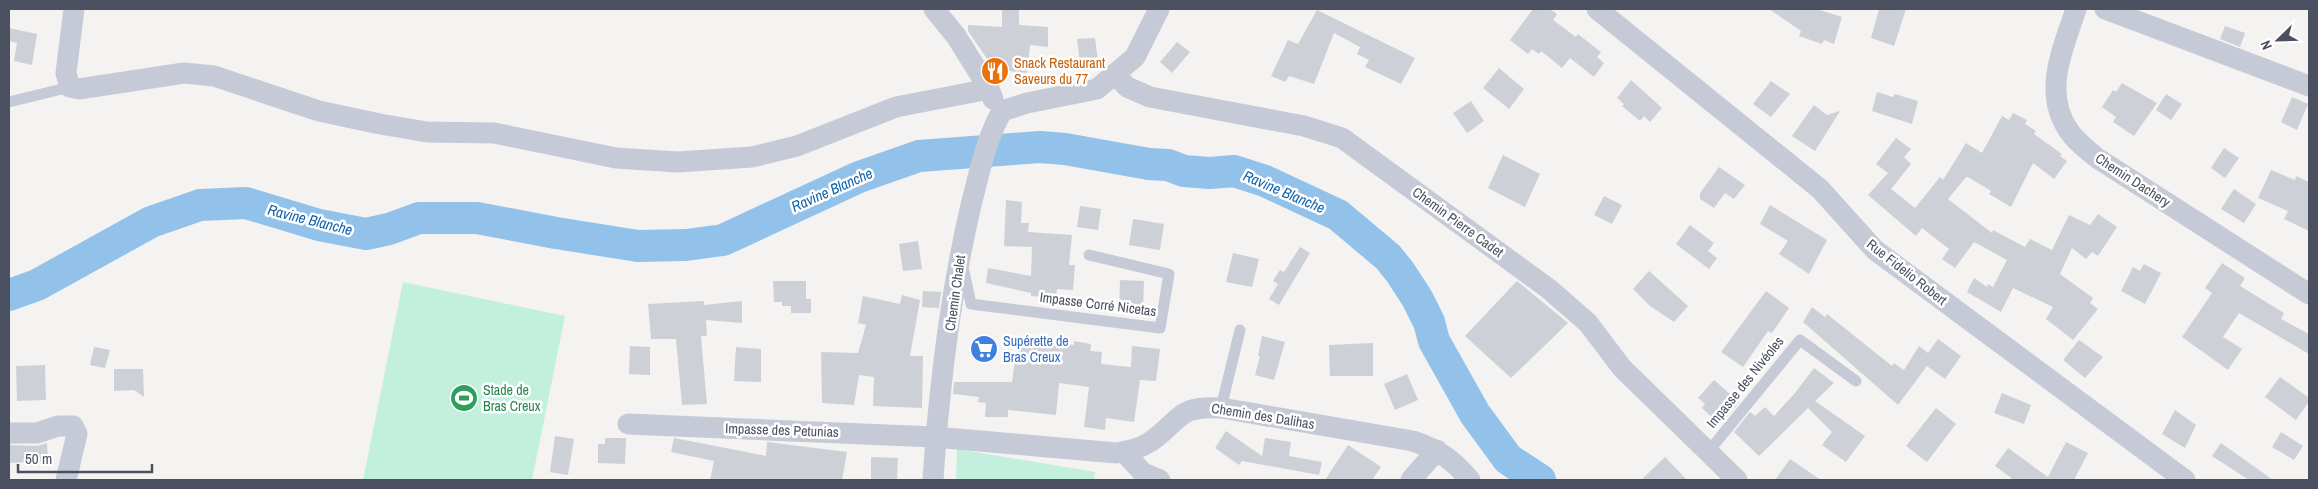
<svg xmlns="http://www.w3.org/2000/svg" width="2318" height="489" font-family="'Archivo Narrow',sans-serif">
<rect width="100%" height="100%" fill="#f4f3f2"/>
<path fill="#c3efdf" d="M 403,282 L 565,316 L 532,480 L 363,480 Z
M 957,449 L 1095,472 L 1094,480 L 956,480 Z"/>
<g fill="none" stroke-linecap="round" stroke-linejoin="round">
<path stroke="#92c1ea" stroke-width="32" d="M 9,295 L 37,285 L 151,222 L 200,205 L 246,203 L 319,225 L 366,234 L 389,229 L 419,218 L 477,218 L 556,233 L 638,246 L 686,245 L 723,240 L 859,177 L 919,156 L 1040,147 L 1065,149 L 1149,164 L 1168,165 L 1184,171 L 1210,173 L 1234,171 L 1265,181 L 1338,215 L 1388,257 L 1400,272 L 1417,298 L 1429,322 L 1434,341 L 1475,414 L 1508,459 L 1540,480"/>
</g>
<path fill="#ced0d7" d="M 1002,9 L 1019,9 L 1019,25 L 1048,27 L 1048,47 L 1030,45 L 1027,73 L 994,69 L 968,31 L 968,25 L 1002,27 Z
M 1533,9 L 1550,9 L 1557,14 L 1553,20 L 1576,37 L 1578,34 L 1601,52 L 1597,57 L 1604,63 L 1594,77 L 1570,58 L 1562,68 L 1541,51 L 1539,54 L 1532,49 L 1528,54 L 1510,40 Z
M 1769,9 L 1817,9 L 1842,17 L 1834,44 L 1824,40 L 1822,44 L 1799,36 L 1801,31 Z
M 1879,9 L 1906,9 L 1894,46 L 1871,38 Z
M 1317,10 L 1415,58 L 1401,84 L 1365,67 L 1369,60 L 1357,54 L 1360,47 L 1334,33 L 1314,84 L 1289,76 L 1285,82 L 1271,76 L 1288,40 L 1298,44 Z
M 2225,26 L 2245,33 L 2240,47 L 2220,39 Z
M 9,28 L 37,34 L 32,65 L 14,61 L 17,43 L 9,41 Z
M 1095,38 L 1098,61 L 1080,63 L 1077,39 Z
M 1177,42 L 1190,52 L 1172,73 L 1160,62 Z
M 1499,68 L 1524,89 L 1509,109 L 1483,88 Z
M 1631,80 L 1662,108 L 1650,122 L 1644,116 L 1640,121 L 1622,106 L 1624,104 L 1617,98 Z
M 1771,81 L 1790,94 L 1771,117 L 1753,104 Z
M 2122,83 L 2157,103 L 2134,136 L 2113,122 L 2116,117 L 2102,107 L 2113,90 L 2116,92 Z
M 1877,92 L 1893,97 L 1895,94 L 1918,101 L 1912,124 L 1872,111 Z
M 2166,94 L 2182,104 L 2171,120 L 2156,110 Z
M 2292,97 L 2308,104 L 2297,130 L 2281,122 Z
M 1471,101 L 1484,121 L 1467,133 L 1453,113 Z
M 1814,105 L 1827,115 L 1840,111 L 1815,151 L 1792,136 Z
M 2013,113 L 2027,120 L 2025,124 L 2036,131 L 2034,134 L 2062,154 L 2060,156 L 2067,161 L 2054,179 L 2033,163 L 2011,207 L 1989,194 L 1991,191 L 1968,177 L 1966,177 L 1948,199 L 1992,233 L 1993,230 L 2025,247 L 2030,239 L 2052,250 L 2069,215 L 2090,225 L 2098,214 L 2117,227 L 2098,256 L 2092,252 L 2086,259 L 2072,248 L 2060,274 L 2093,298 L 2090,303 L 2098,309 L 2073,340 L 2046,319 L 2053,307 L 2013,288 L 2001,312 L 1967,292 L 1974,278 L 1987,287 L 1988,284 L 1993,287 L 2007,260 L 1974,242 L 1955,268 L 1942,259 L 1949,249 L 1922,228 L 1916,236 L 1868,195 L 1888,173 L 1876,164 L 1896,138 L 1911,149 L 1904,157 L 1911,164 L 1891,189 L 1915,208 L 1940,177 L 1943,180 L 1966,143 L 1982,153 L 2002,116 L 2009,120 Z
M 2224,148 L 2239,158 L 2225,178 L 2211,168 Z
M 1503,155 L 1540,174 L 1525,207 L 1488,188 Z
M 1719,167 L 1745,185 L 1734,199 L 1725,193 L 1714,208 L 1700,199 L 1700,193 Z
M 2271,170 L 2295,180 L 2296,176 L 2309,182 L 2309,231 L 2284,219 L 2288,211 L 2258,198 Z
M 2234,189 L 2256,204 L 2244,223 L 2221,209 Z
M 1604,196 L 1622,205 L 1612,224 L 1594,215 Z
M 1006,200 L 1022,202 L 1021,223 L 1029,223 L 1028,232 L 1072,235 L 1069,265 L 1075,265 L 1073,290 L 1057,289 L 1056,298 L 1031,296 L 1031,293 L 986,283 L 988,268 L 1031,276 L 1032,247 L 1004,246 Z
M 1770,205 L 1827,240 L 1809,274 L 1779,254 L 1788,241 L 1760,224 Z
M 1080,206 L 1101,209 L 1098,230 L 1077,227 Z
M 1133,219 L 1164,224 L 1160,250 L 1129,245 Z
M 1690,225 L 1714,243 L 1708,251 L 1717,258 L 1709,269 L 1676,244 Z
M 918,241 L 922,269 L 903,271 L 899,244 Z
M 1300,247 L 1310,253 L 1279,305 L 1269,299 L 1278,284 L 1273,281 L 1280,270 L 1284,272 Z
M 1233,253 L 1259,259 L 1252,287 L 1226,282 Z
M 2222,263 L 2245,278 L 2240,286 L 2284,313 L 2281,319 L 2309,334 L 2309,354 L 2239,313 L 2223,337 L 2242,349 L 2228,370 L 2182,337 L 2212,293 L 2205,288 Z
M 2144,264 L 2161,273 L 2145,304 L 2121,291 L 2133,267 L 2140,271 Z
M 1649,271 L 1688,306 L 1674,322 L 1650,306 L 1633,289 Z
M 1120,280 L 1144,281 L 1143,311 L 1119,310 Z
M 773,281 L 806,281 L 806,299 L 811,299 L 811,313 L 791,313 L 791,306 L 782,306 L 782,302 L 774,302 Z
M 1517,281 L 1568,323 L 1511,378 L 1465,336 Z
M 923,291 L 941,292 L 939,308 L 922,307 Z
M 1766,291 L 1789,308 L 1772,333 L 1768,331 L 1743,367 L 1721,352 Z
M 902,295 L 920,300 L 910,356 L 923,356 L 922,408 L 873,406 L 874,377 L 859,375 L 854,405 L 822,403 L 821,352 L 858,353 L 866,325 L 858,323 L 863,296 L 900,304 Z
M 704,301 L 704,305 L 742,301 L 742,323 L 706,320 L 707,336 L 701,336 L 707,404 L 682,405 L 676,339 L 651,339 L 648,304 Z
M 1812,307 L 1825,317 L 1827,314 L 1892,366 L 1894,363 L 1904,370 L 1919,346 L 1928,353 L 1938,339 L 1961,356 L 1945,379 L 1927,366 L 1898,405 L 1803,322 Z
M 1262,336 L 1285,342 L 1274,380 L 1255,375 L 1260,356 L 1258,356 Z
M 1018,340 L 1036,343 L 1036,340 L 1074,345 L 1074,341 L 1091,344 L 1090,351 L 1102,352 L 1101,364 L 1131,367 L 1132,346 L 1160,349 L 1156,381 L 1140,380 L 1134,422 L 1106,418 L 1105,430 L 1084,427 L 1089,387 L 1059,383 L 1056,415 L 1008,410 L 1008,417 L 985,417 L 986,403 L 978,402 L 979,397 L 953,394 L 954,382 L 1012,382 Z
M 2079,340 L 2103,357 L 2085,378 L 2063,360 Z
M 1373,343 L 1373,376 L 1330,376 L 1329,345 Z
M 630,346 L 650,347 L 650,375 L 629,374 Z
M 94,347 L 110,350 L 105,368 L 90,365 Z
M 736,347 L 761,349 L 761,382 L 734,381 Z
M 45,365 L 46,400 L 17,401 L 16,366 Z
M 1814,368 L 1834,383 L 1815,401 L 1865,436 L 1846,462 L 1822,445 L 1832,432 L 1808,408 L 1759,456 L 1734,432 L 1750,412 L 1755,416 L 1765,407 L 1774,416 L 1795,393 Z
M 114,369 L 143,369 L 144,397 L 134,390 L 114,391 Z
M 1407,374 L 1418,400 L 1395,410 L 1384,384 Z
M 2280,377 L 2308,397 L 2308,403 L 2296,420 L 2265,397 Z
M 1714,380 L 1739,402 L 1724,421 L 1720,417 L 1716,421 L 1702,408 L 1705,404 L 1698,398 Z
M 2002,393 L 2031,405 L 2024,424 L 1994,413 Z
M 1936,408 L 1956,424 L 1927,462 L 1906,446 Z
M 2175,410 L 2196,425 L 2185,448 L 2162,434 Z
M 1226,431 L 1262,456 L 1265,438 L 1291,442 L 1289,456 L 1322,462 L 1319,475 L 1242,461 L 1239,465 L 1215,448 Z
M 2281,432 L 2303,446 L 2294,460 L 2272,447 Z
M 555,436 L 574,439 L 568,475 L 550,472 Z
M 605,438 L 626,438 L 625,464 L 598,463 L 598,444 L 605,444 Z
M 674,438 L 766,456 L 767,442 L 847,452 L 842,480 L 710,480 L 714,461 L 671,452 Z
M 2066,442 L 2088,453 L 2074,480 L 2014,480 L 1995,466 L 2008,448 L 2048,477 Z
M 47,443 L 48,461 L 9,463 L 9,445 L 37,446 Z
M 2221,443 L 2273,480 L 2249,480 L 2212,456 Z
M 1348,445 L 1381,467 L 1372,480 L 1325,480 Z
M 871,457 L 898,458 L 897,480 L 871,480 Z
M 1665,457 L 1687,480 L 1641,480 Z
M 1790,459 L 1821,480 L 1775,480 Z"/>
<g fill="none" stroke-linecap="round" stroke-linejoin="round">
<path stroke="#c6cad6" stroke-width="11" d="M 9,102 L 70,87
M 963,267 L 971,304 L 1160,328 L 1169,274 L 1089,255
M 1221,408 L 1240,330
M 1708,452 L 1800,340 L 1856,381"/>
<path stroke="#c6cad6" stroke-width="21" d="M 74,9 L 66,73 L 70,87 L 79,89 L 184,73 L 214,76 L 319,111 L 380,124 L 427,132 L 494,133 L 616,158 L 678,162 L 752,157 L 797,146 L 896,107 L 989,89
M 934,9 L 956,36 L 989,89 L 993,99
M 1597,9 L 1820,189 L 1875,250 L 2185,480
M 2076,9 C 2063,49 2042,92 2069,131 C 2076,142 2088,150 2097,158 L 2309,294
M 2105,9 L 2309,86
M 1116,75 L 1127,87 L 1150,97 L 1304,126 L 1342,138 L 1549,289 L 1588,323 L 1622,368 L 1737,480
M 1002,111 L 1027,103 L 1097,89 L 1135,57 L 1159,9
M 628,424 L 935,437 L 1116,453 C 1128,451 1139,449 1150,442 C 1182,420 1176,405 1221,408 L 1413,441 C 1439,450 1452,459 1470,480
M 9,433 L 37,433 L 58,426 L 73,426 L 77,434 L 66,480
M 1124,452 L 1143,473 L 1160,480
M 933,480 C 939,388 950,295 971,205 C 979,174 986,139 1002,111
M 1411,480 L 1437,450"/>
</g>
<defs>
<g id="restaurant-disc" transform="scale(1.4375)"><circle r="9.5" fill="#e8710a" stroke="#fff"/><path d="M-5-6h1v4h1v-4h1v4h1v-4h1v5L-1.5 .5V6h-2V.5L-5-1ZM5-6V6H3V1.5H1.5Q1.5-4 5-6Z" fill="#fff"/></g>
<g id="supermarket-disc" transform="scale(1.4375)"><circle r="9.5" fill="#3f7fe0" stroke="#fff"/><path d="M-6-5.5h2.5l.6 2H6L4.5 2H-2.5L-4.4-4H-6ZM-1.5 3.2a1.3 1.3 0 1 0 .1 0ZM3 3.2a1.3 1.3 0 1 0 .1 0Z" fill="#fff"/></g>
<g id="stadium-disc" transform="scale(1.4375)"><circle r="9.5" fill="#2e9e5b" stroke="#fff"/><path d="M0-5a6.5 5 0 1 0 0 10a6.5 5 0 1 0 0-10ZM-3.5-1.8h7v3.6h-7Z" fill="#fff"/></g>
</defs>
<g fill-rule="evenodd">
<use href="#restaurant-disc" x="995" y="71"/>
<use href="#supermarket-disc" x="984" y="349"/>
<use href="#stadium-disc" x="464" y="398"/>
</g>
<g text-anchor="middle" stroke-width="5" stroke-linejoin="round" paint-order="stroke">
<g font-size="14" fill="#c56008" stroke="#fff" text-anchor="start">
<text x="1014" y="68">Snack Restaurant<tspan x="1014" dy="16">Saveurs du 77</tspan></text>
</g>
<g font-size="14" fill="#4a505f" stroke="#fff">
<text transform="translate(2133 180) rotate(33)" y="5">Chemin Dachery</text>
<text transform="translate(1458 222) rotate(36)" y="5">Chemin Pierre Cadet</text>
<text transform="translate(1907 272) rotate(38)" y="5">Rue Fidelio Robert</text>
<text transform="translate(955 293) rotate(-82)" y="5">Chemin Chalet</text>
<text transform="translate(1098 304) rotate(7)" y="5">Impasse Corré Nicetas</text>
<text transform="translate(1745 382) rotate(-51)" y="5">Impasse des Nivéoles</text>
<text transform="translate(1263 416) rotate(9)" y="5">Chemin des Dalihas</text>
<text transform="translate(782 430) rotate(2)" y="5">Impasse des Petunias</text>
</g>
<g font-size="14" fill="#366cbe" stroke="#fff" text-anchor="start">
<text x="1003" y="346">Supérette de<tspan x="1003" dy="16">Bras Creux</tspan></text>
</g>
<g font-size="14" fill="#27864d" stroke="#fff" text-anchor="start">
<text x="483" y="395">Stade de<tspan x="483" dy="16">Bras Creux</tspan></text>
</g>
<g font-size="15" font-style="italic" fill="#1263aa" stroke="#fff">
<text transform="translate(832 190) rotate(-24)" y="5">Ravine Blanche</text>
<text transform="translate(1284 192) rotate(23)" y="5">Ravine Blanche</text>
<text transform="translate(310 220) rotate(14)" y="5">Ravine Blanche</text>
</g>
</g>
<rect width="2318" height="489" fill="none" stroke="#4a505f" stroke-width="20"/>
<g transform="translate(2278 40) rotate(247)" stroke="#ffffff" stroke-width="4" paint-order="stroke">
<path d="M0-4L9 19L0 12L-9 19Z" fill="#4a505f"/>
<text y="-8" font-size="14" font-weight="bold" text-anchor="middle" fill="#4a505f">N</text>
</g>
<path d="M18 464v8h134v-8" fill="none" stroke="#4a505f" stroke-width="2.5"/>
<text x="25" y="464" font-size="15" fill="#4a505f" stroke="#ffffff" stroke-width="4" paint-order="stroke">50 m</text>
</svg>
